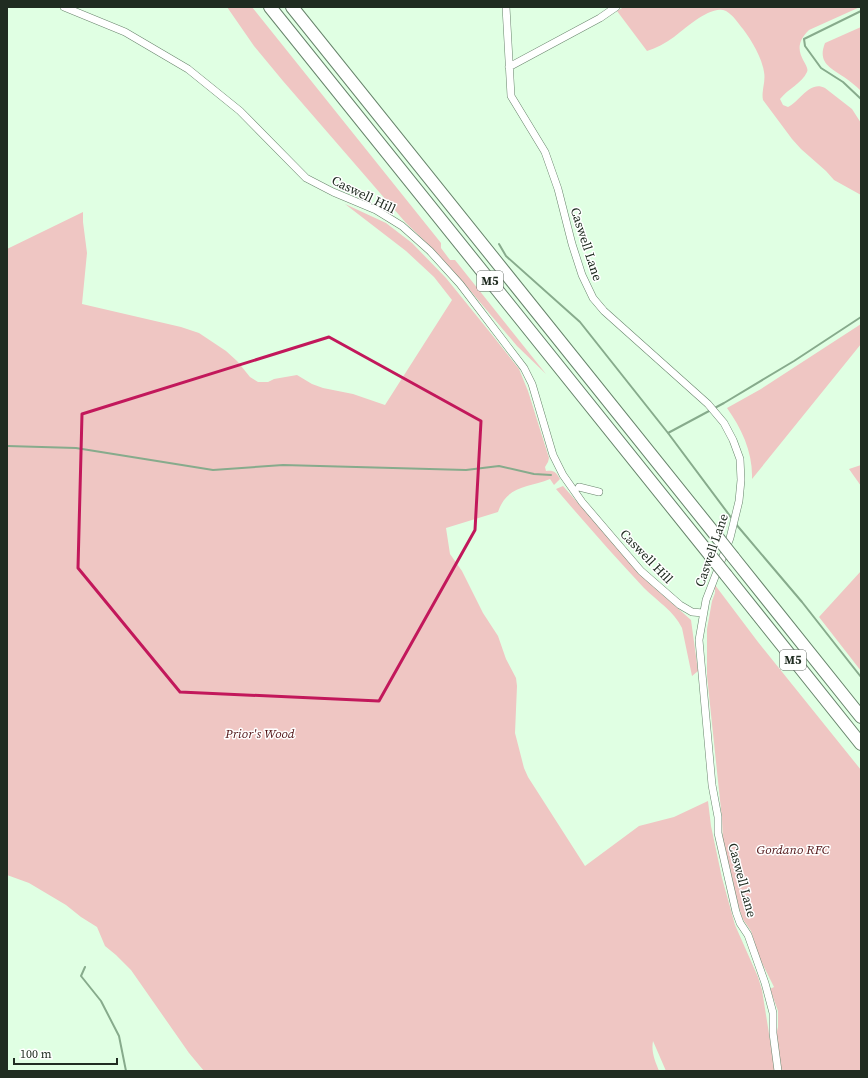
<svg xmlns="http://www.w3.org/2000/svg" width="868" height="1078" font-family="'Source Serif 4',serif">
  <style>
    .green { fill: #efc6c3 }
    .lines { fill: none; stroke-linecap: round; stroke-linejoin: round }
    .stream { stroke: #87ab8c; stroke-width: 2 }
    .street-casing { stroke: #68846c; stroke-width: 8 }
    .highway-casing { stroke: #68846c; stroke-width: 14 }
    .street { stroke: #fff; stroke-width: 7 }
    .highway { stroke: #fff; stroke-width: 12 }
    .highway-bridge-casing { stroke: #68846c; stroke-width: 14; stroke-linecap: butt }
    .highway-bridge { stroke: #fff; stroke-width: 12 }
    .marked { fill: none; stroke: #c2185b; stroke-width: 3; stroke-linejoin: round }
    .labels { text-anchor: middle; stroke-width: 3; stroke-linejoin: round; paint-order: stroke }
    .shield { fill: #fff; stroke: #636b64; stroke-width: 1 }
    .shield-label { font-size: 12px; font-weight: bold; fill: #202c21 }
    .street-label { font-size: 13px; fill: #202c21; stroke: #fff }
    .park-label { font-size: 13px; font-style: italic; fill: #501315; stroke: #fff }
  </style>
  <rect width="100%" height="100%" fill="#e0ffe3"/>
  <path class="green" d="M 227,7 L 252,7 L 441,243 L 441,248 L 450,260 L 455,260 L 546,374 L 517,346 L 468,288 L 434,250 L 406,223 L 283,81 L 254,46 Z
    M 624,7 L 860,7 L 809,30 C 787,51 811,64 807,72 C 802,83 788,89 780,99 L 783,105 L 788,107 C 800,101 810,80 825,88 L 852,109 L 861,123 L 861,195 L 834,180 L 826,171 L 801,149 L 792,139 L 763,100 C 761,91 766,82 764,72 C 762,58 752,41 743,29 C 738,23 733,15 726,11 C 711,4 685,29 674,37 C 666,43 656,48 647,51 L 617,11 Z
    M 861,27 L 861,91 C 856,86 850,81 844,77 C 831,68 817,63 825,43 Z
    M 345,204 L 386,223 L 412,243 L 446,278 L 493,336 L 519,369 L 528,391 L 549,458 L 548,462 L 545,467 L 546,471 C 554,470 556,472 560,479 L 554,485 L 550,479 C 528,488 507,485 498,512 L 446,528 L 450,554 L 462,571 L 483,613 L 498,636 L 506,659 L 516,678 L 517,686 L 515,733 L 524,768 L 528,777 L 585,866 L 639,826 L 674,817 L 708,801 L 711,826 L 722,878 L 735,925 L 758,977 L 762,990 L 775,1071 L 666,1071 L 653,1041 C 651,1052 655,1061 659,1071 L 204,1071 L 189,1053 L 131,970 L 116,955 L 105,946 L 97,927 L 81,917 L 66,905 L 29,883 L 7,875 L 7,249 L 83,212 L 83,222 L 87,253 L 82,304 L 181,327 L 199,333 L 226,351 L 237,361 L 250,377 L 258,382 L 268,382 L 274,379 L 297,375 L 312,384 L 323,388 L 353,394 L 385,405 L 452,300 L 434,277 L 406,251 Z
    M 861,324 L 861,344 L 752,479 C 753,453 742,429 727,408 L 761,389 Z
    M 861,465 L 861,486 L 849,469 Z
    M 563,486 L 647,581 L 691,620 L 698,671 L 692,676 L 682,628 C 674,611 657,601 644,588 C 614,556 585,523 556,489 Z
    M 861,571 L 861,671 L 819,617 Z
    M 715,585 L 758,642 L 861,770 L 861,1071 L 781,1071 L 776,1035 L 778,1027 L 778,1011 L 770,989 L 774,987 L 759,957 L 751,931 L 742,918 L 733,887 L 723,845 L 722,819 L 707,676 L 707,629 L 712,601 L 715,593 Z"/>
  <g class="lines">
    <path class="stream" d="M 861,11 L 804,39 L 805,46 L 821,68 L 843,82 L 861,99
      M 499,244 L 506,256 L 580,322 L 668,433 L 733,520
      M 668,433 L 724,403 L 794,361 L 861,317
      M 7,446 L 76,448 L 213,470 L 283,465 L 466,470 L 499,466 L 534,474 L 551,475
      M 735,523 L 802,602 L 861,677
      M 85,967 L 81,976 L 101,1001 L 119,1036 L 126,1071"/>
    <defs>
      <path id="street" d="M 64,7 L 125,32 L 188,69 L 240,111 L 306,178 L 333,192 L 376,210 L 402,226 L 430,251 L 460,284 L 524,368 L 532,384 L 553,455 L 563,475 L 582,502 L 641,571 L 680,605 L 692,612 L 703,613
        M 506,7 L 511,96 L 545,152 L 558,189 L 572,244 L 582,275 L 593,298 L 604,311 L 708,404 L 724,423 L 733,440 L 740,459 L 741,480 L 739,501 L 730,538 L 706,600 L 699,640 L 712,785 L 718,817 L 718,833 L 736,912 L 740,923 L 748,935 L 765,983 L 773,1013 L 773,1033 L 778,1071
        M 509,67 L 600,18 L 616,7
        M 579,487 L 599,492"/>
      <path id="highway" d="M 270,7 L 710,555
        M 292,7 L 718,538
        M 733,557 L 861,717
        M 726,575 L 861,744"/>
    </defs>
    <use href="#street" class="street-casing"/>
    <use href="#highway" class="highway-casing"/>
    <use href="#street" class="street"/>
    <use href="#highway" class="highway"/>
    <defs>
      <path id="highway-bridge" d="M 718,538 L 733,557
        M 710,555 L 726,575"/>
    </defs>
    <use href="#highway-bridge" class="highway-bridge-casing"/>
    <use href="#highway-bridge" class="highway-bridge"/>
  </g>
  <path class="marked" d="M 329,337 L 481,421 L 475,530 L 379,701 L 180,692 L 78,568 L 82,414 Z"/>
  <g class="labels">
    <g class="shield">
      <rect x="477" y="271" width="26" height="20" rx="3"/>
      <rect x="780" y="650" width="26" height="20" rx="3"/>
    </g>
    <g class="shield-label">
      <text x="490" y="285">M5</text>
      <text x="793" y="664">M5</text>
    </g>
    <g class="street-label">
      <text transform="translate(364 194) rotate(26)" y="5">Caswell Hill</text>
      <text transform="translate(587 244) rotate(72)" y="5">Caswell Lane</text>
      <text transform="translate(711 550) rotate(-71)" y="5">Caswell Lane</text>
      <text transform="translate(647 556) rotate(46)" y="5">Caswell Hill</text>
      <text transform="translate(743 880) rotate(75)" y="5">Caswell Lane</text>
    </g>
    <g class="park-label">
      <text x="260" y="738">Prior's Wood</text>
      <text x="793" y="854">Gordano RFC</text>
    </g>
  </g>
  <rect width="868" height="1078" fill="none" stroke="#202c21" stroke-width="16"/>
  <path d="M14 1058v6h103v-6" fill="none" stroke="#202c21" stroke-width="2"/>
  <text x="20" y="1058" font-size="12" fill="#202c21" stroke="#ffffff" stroke-width="3" paint-order="stroke">100 m</text>
</svg>
